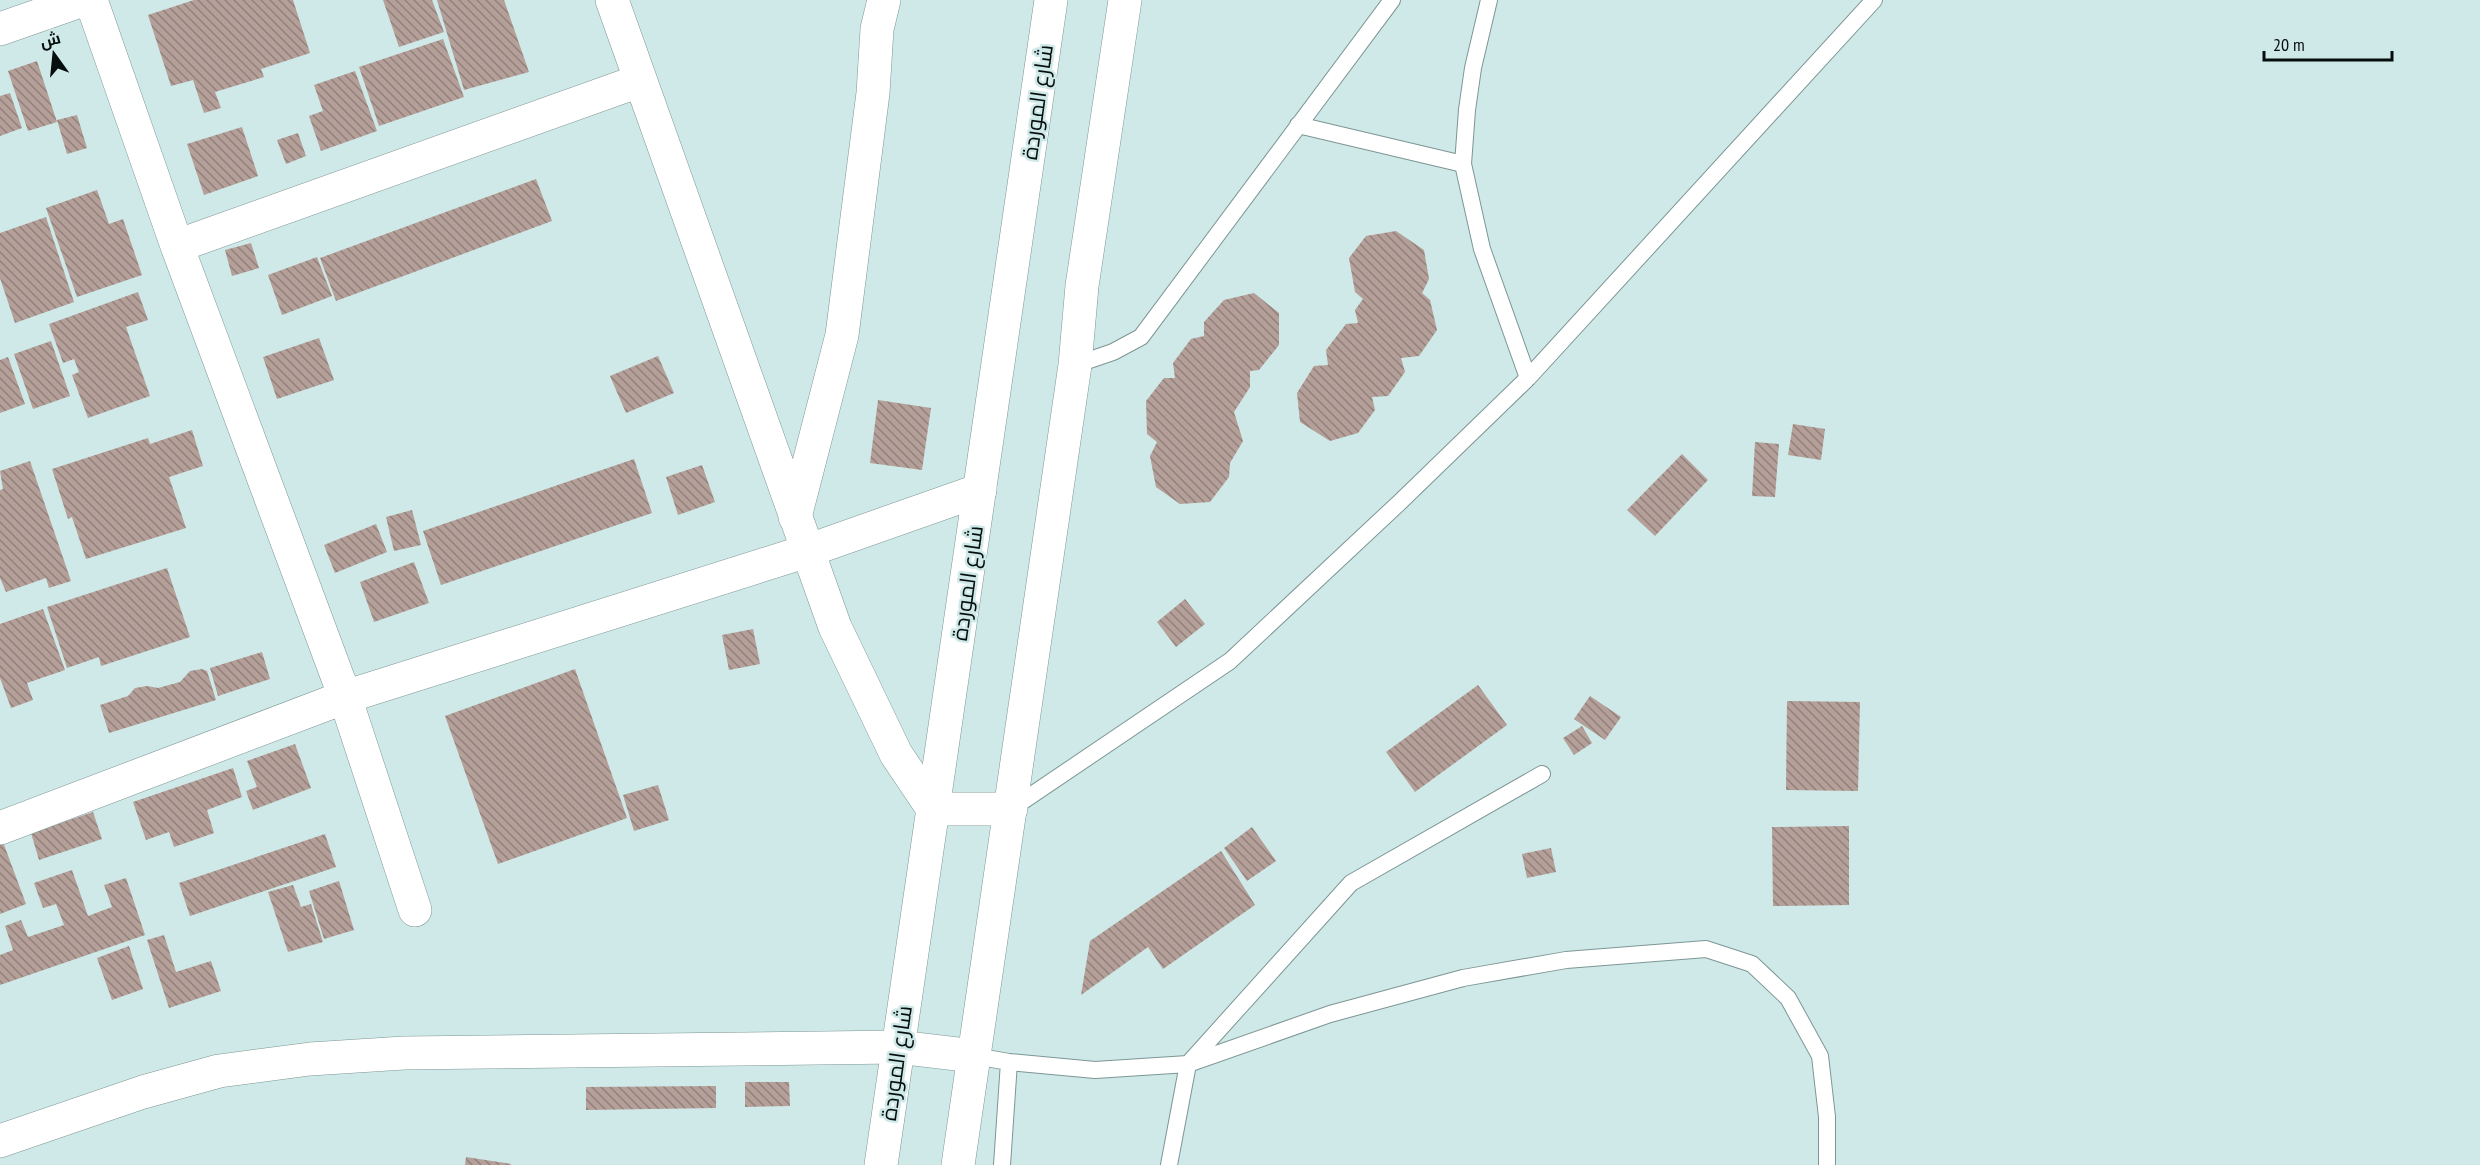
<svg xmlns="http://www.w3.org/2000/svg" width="2480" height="1165" font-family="'PT Sans Narrow',Cairo,sans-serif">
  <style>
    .building { fill: url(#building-back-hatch) }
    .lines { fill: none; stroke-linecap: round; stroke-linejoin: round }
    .service-casing { stroke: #7d9695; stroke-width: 18 }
    .minor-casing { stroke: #7d9695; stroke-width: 34 }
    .primary-casing { stroke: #7d9695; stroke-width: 34 }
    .service { stroke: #fff; stroke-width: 16 }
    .minor { stroke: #fff; stroke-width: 33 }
    .primary { stroke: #fff; stroke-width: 33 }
    .labels { text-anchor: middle; stroke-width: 5; stroke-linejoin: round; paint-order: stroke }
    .street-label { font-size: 22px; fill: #060e0e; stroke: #cee9e7 }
  </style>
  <defs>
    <pattern id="building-back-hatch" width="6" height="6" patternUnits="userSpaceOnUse" patternTransform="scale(1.5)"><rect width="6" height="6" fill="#b59f99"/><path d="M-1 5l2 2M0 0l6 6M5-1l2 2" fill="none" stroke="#91807b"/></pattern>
  </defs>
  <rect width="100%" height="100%" fill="#cee9e7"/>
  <path class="building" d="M 194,0 L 293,0 L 310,53 L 261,69 L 264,77 L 215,92 L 221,108 L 204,113 L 193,80 L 171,86 L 148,15 Z
    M 383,0 L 432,0 L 444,32 L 399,47 Z
    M 437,0 L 504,0 L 529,72 L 464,90 Z
    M 443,39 L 464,97 L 379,126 L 359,67 Z
    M 37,61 L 57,122 L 28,131 L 8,71 Z
    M 355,71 L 377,131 L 321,151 L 309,116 L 323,111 L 314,85 Z
    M 10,93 L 22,128 L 0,136 L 0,96 Z
    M 77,115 L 87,148 L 67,154 L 57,120 Z
    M 242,127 L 258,176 L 204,195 L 187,144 Z
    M 298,133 L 306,156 L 286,164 L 277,140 Z
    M 536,179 L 552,221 L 336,301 L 320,258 Z
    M 97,190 L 109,224 L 123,219 L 142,275 L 77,297 L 46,208 Z
    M 46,217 L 74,302 L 15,323 L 0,278 L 0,233 Z
    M 1396,231 L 1424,250 L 1429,279 L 1422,293 L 1430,300 L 1437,330 L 1419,356 L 1401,358 L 1405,372 L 1388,396 L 1372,397 L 1375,410 L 1358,433 L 1330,441 L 1300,422 L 1297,393 L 1314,366 L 1328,365 L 1326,350 L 1346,324 L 1358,323 L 1355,310 L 1363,299 L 1355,292 L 1349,258 L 1366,236 Z
    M 251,243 L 259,268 L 232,276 L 225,250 Z
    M 317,257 L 332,296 L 282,315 L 268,275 Z
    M 138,292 L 148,320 L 126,327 L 150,396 L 88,418 L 72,375 L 79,372 L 74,359 L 63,363 L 49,324 Z
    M 1254,293 L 1279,313 L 1279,345 L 1259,370 L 1250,371 L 1250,387 L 1234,412 L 1243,441 L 1230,463 L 1229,477 L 1210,502 L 1180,504 L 1156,487 L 1150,456 L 1157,442 L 1147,434 L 1146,401 L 1164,378 L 1175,378 L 1173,363 L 1191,339 L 1204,336 L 1204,322 L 1224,300 Z
    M 319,338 L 334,380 L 277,399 L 263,357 Z
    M 51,341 L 70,396 L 33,409 L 14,354 Z
    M 658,356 L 674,393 L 626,413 L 610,376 Z
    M 8,357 L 25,404 L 0,413 L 0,360 Z
    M 878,400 L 931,408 L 922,470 L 870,463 Z
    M 1793,424 L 1825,429 L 1821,460 L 1788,455 Z
    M 192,430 L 203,466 L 169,477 L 186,528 L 86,559 L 72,517 L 68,519 L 52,469 L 148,438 L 150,444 Z
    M 1755,442 L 1779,444 L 1775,497 L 1752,496 Z
    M 1682,454 L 1708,480 L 1655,536 L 1627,510 Z
    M 634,459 L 652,513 L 441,585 L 423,531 Z
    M 30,461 L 71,581 L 49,588 L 46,578 L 6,592 L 0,578 L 0,490 L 3,489 L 0,471 Z
    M 702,465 L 715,502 L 678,515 L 666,477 Z
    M 412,510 L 421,545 L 394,551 L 386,517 Z
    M 376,524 L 387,552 L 335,573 L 324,545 Z
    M 414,562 L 429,603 L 374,622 L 360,582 Z
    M 167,568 L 190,637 L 101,666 L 99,657 L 67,668 L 47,607 Z
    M 1185,599 L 1205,624 L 1176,647 L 1157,622 Z
    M 43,609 L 65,670 L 27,683 L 33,700 L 11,708 L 0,678 L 0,624 Z
    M 753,629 L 760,664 L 729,670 L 722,635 Z
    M 262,652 L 270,679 L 218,696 L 210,668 Z
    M 202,669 L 207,671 L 216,700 L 109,733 L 100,705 L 128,696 L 135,688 L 147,686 L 158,688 L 180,682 L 190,671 Z
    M 575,669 L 627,818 L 498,864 L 445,716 Z
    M 1478,685 L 1507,725 L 1415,792 L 1386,752 Z
    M 1590,696 L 1621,717 L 1605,740 L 1574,719 Z
    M 1787,701 L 1860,702 L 1858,791 L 1786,790 Z
    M 1582,726 L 1592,743 L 1574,755 L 1563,738 Z
    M 295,744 L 311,788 L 253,810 L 246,791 L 257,787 L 247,761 Z
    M 233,768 L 242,797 L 207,810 L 214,833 L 174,847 L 169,832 L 146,840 L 133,802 Z
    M 658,785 L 669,820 L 634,831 L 623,795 Z
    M 93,812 L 102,839 L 39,860 L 31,833 Z
    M 1849,826 L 1849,905 L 1773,906 L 1772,827 Z
    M 1252,827 L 1276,861 L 1247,881 L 1224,848 Z
    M 325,834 L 336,867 L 190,916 L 179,883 Z
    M 3,842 L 26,904 L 0,914 L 0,844 Z
    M 1551,848 L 1556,872 L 1527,878 L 1522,854 Z
    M 1221,851 L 1255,905 L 1163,969 L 1148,947 L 1081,995 L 1090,941 Z
    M 72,870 L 88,916 L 112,907 L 104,885 L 126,878 L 145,935 L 0,985 L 0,955 L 13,950 L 5,926 L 21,920 L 28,937 L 64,925 L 56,904 L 43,908 L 34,883 Z
    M 339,881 L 354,930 L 324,939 L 309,891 Z
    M 293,885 L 301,907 L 311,904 L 323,942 L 288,952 L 268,892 Z
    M 164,935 L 176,972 L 211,961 L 221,991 L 169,1008 L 147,940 Z
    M 129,946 L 143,989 L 112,1000 L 97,958 Z
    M 745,1082 L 789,1082 L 790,1106 L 745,1107 Z
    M 716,1086 L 716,1108 L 586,1110 L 586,1087 Z
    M 466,1157 L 511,1164 L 511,1165 L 465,1165 Z"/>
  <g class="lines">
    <defs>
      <path id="service" d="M 1489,0 L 1473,68 L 1467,110 L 1463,164 L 1482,249 L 1528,378
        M 1298,125 L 1463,164
        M 1075,365 L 1113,352 L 1141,337 L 1392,0
        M 1011,809 L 1230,661 L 1400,502 L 1528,378 L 1874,0
        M 974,1056 L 1009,1062 L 1095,1070 L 1188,1064 L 1330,1014 L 1463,978 L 1566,960 L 1706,949 L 1752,964 L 1788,998 L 1820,1056 L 1827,1117 L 1827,1165
        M 1002,1165 L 1009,1062
        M 1169,1165 L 1188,1064 L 1351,883 L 1542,774"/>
      <path id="minor" d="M 91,0 L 177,246 L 345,697 L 415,910
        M 612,0 L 835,627 L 896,754 L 933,809 L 1011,809
        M 0,29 L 83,0
        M 177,246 L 639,81
        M 795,517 L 842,335 L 873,93 L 877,29 L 884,0
        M 0,828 L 345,697 L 807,551 L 980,490
        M 0,1141 L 143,1092 L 219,1071 L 310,1059 L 404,1053 L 898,1047 L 974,1056"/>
      <path id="primary" d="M 881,1165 L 1051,0
        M 958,1165 L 1075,365 L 1082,286 L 1125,0"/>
    </defs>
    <use href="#service" class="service-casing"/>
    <use href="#minor" class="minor-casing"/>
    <use href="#primary" class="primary-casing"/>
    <use href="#service" class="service"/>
    <use href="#minor" class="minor"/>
    <use href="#primary" class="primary"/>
  </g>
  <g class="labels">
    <g class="street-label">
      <text transform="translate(1037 102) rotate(-82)" y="8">شارع الموردة</text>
      <text transform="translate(967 583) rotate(-82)" y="8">شارع الموردة</text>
      <text transform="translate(896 1063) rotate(-82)" y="8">شارع الموردة</text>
    </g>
  </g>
  <g transform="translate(54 54) rotate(345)" stroke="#cee9e7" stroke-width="4.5" paint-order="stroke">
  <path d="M0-4.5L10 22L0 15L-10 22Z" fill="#060e0e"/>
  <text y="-9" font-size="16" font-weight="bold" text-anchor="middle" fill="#060e0e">ش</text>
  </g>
  <path d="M2264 51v9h128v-9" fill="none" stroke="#060e0e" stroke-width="3"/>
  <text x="2273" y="51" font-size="18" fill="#060e0e" stroke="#cee9e7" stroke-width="4.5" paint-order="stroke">20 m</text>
</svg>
